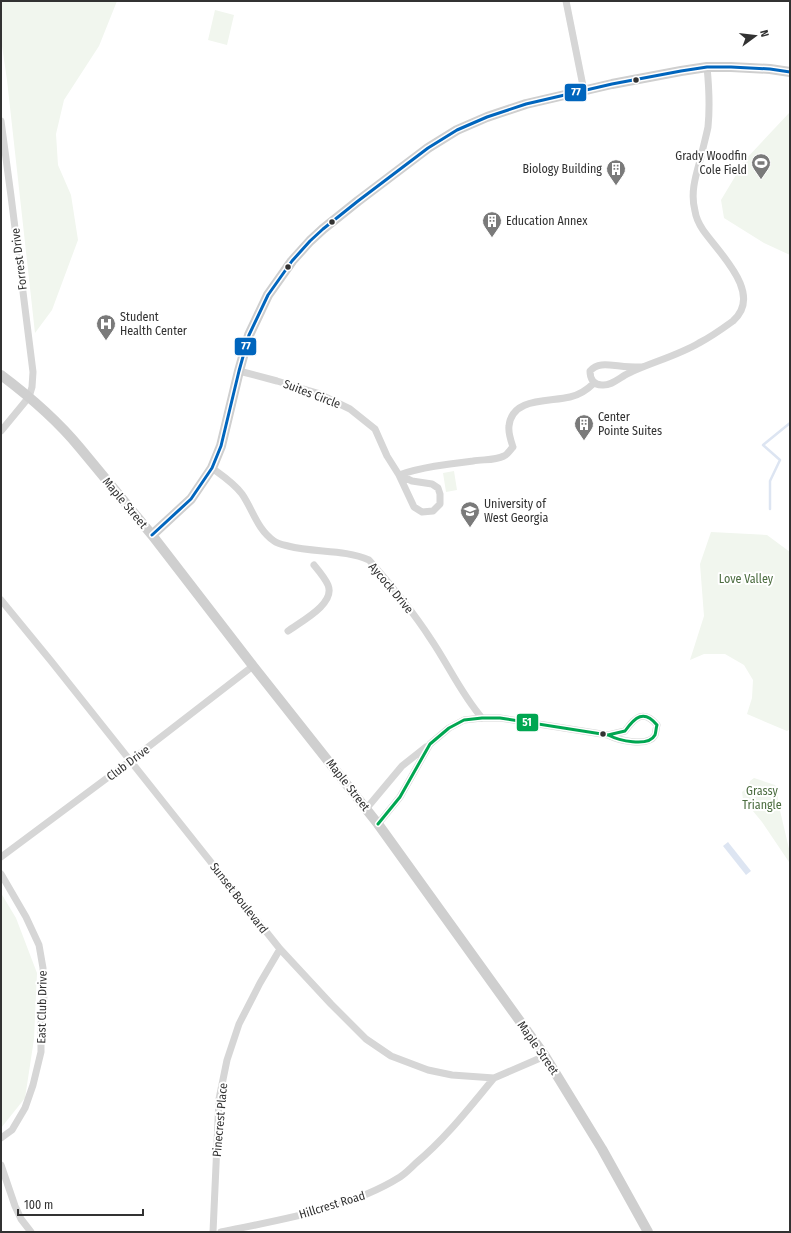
<svg xmlns="http://www.w3.org/2000/svg" width="791" height="1233" font-family="'Fira Sans Condensed',sans-serif">
  <style>
    .green { fill: #f1f6ee }
    .water { fill: #dde5f2 }
    .lines { fill: none; stroke-linecap: round; stroke-linejoin: round }
    .stream { stroke: #dde5f2; stroke-width: 2.5 }
    .street { stroke: #d6d6d6; stroke-width: 7 }
    .secondary { stroke: #cfcfcf; stroke-width: 10 }
    .bus-1-casing { stroke: #fff; stroke-width: 6 }
    .bus-2-casing { stroke: #fff; stroke-width: 6 }
    .bus-1 { stroke: #0065bd; stroke-width: 3 }
    .bus-2 { stroke: #00a651; stroke-width: 3 }
    .bus-dot { fill: #323232; stroke: #fff; stroke-width: 1.5 }
    .labels { text-anchor: middle; stroke-width: 4; stroke-linejoin: round; paint-order: stroke }
    .poi-label { font-size: 12px; fill: #323232; stroke: #fff; text-anchor: start }
    .street-label { font-size: 12px; fill: #323232; stroke: #fff }
    .park-label { font-size: 12px; fill: #4c6d40; stroke: #fff }
    .line-badge { stroke: #fff; stroke-width: 1.5 }
    .badge-label { font-size: 11px; text-anchor: middle; font-weight: bold; fill: #fff }
  </style>
  <rect width="100%" height="100%" fill="#fff"/>
  <path class="green" d="M 1,1 L 117,1 L 99,46 L 64,100 L 56,134 L 58,165 L 71,195 L 78,240 L 52,310 L 35,333 L 7,80 L 1,39 Z
    M 215,10 L 234,15 L 227,45 L 208,40 Z
    M 790,112 L 790,255 L 764,243 L 724,218 L 721,200 L 745,160 Z
    M 454,471 L 457,490 L 446,492 L 443,473 Z
    M 711,532 L 767,535 L 790,552 L 790,729 L 787,731 L 747,714 L 752,698 L 753,680 L 744,665 L 725,654 L 704,654 L 690,660 L 704,616 L 700,564 Z
    M 754,778 L 775,785 L 778,789 L 778,802 L 790,853 L 790,862 L 789,862 L 762,822 L 743,799 L 742,792 L 749,786 L 750,781 Z
    M 1,893 L 16,918 L 37,973 L 34,1039 L 25,1098 L 1,1128 Z"/>
  <path class="water" d="M 728,842 L 751,871 L 746,875 L 723,846 Z"/>
  <g class="lines">
    <path class="stream" d="M 770,509 L 770,481 L 780,460 L 763,445 L 790,423"/>
    <path class="street" d="M 566,1 L 584,91
      M 1,121 L 11,196 L 33,372 L 32,387 L 29,397 L 1,431
      M 642,367 C 635,367 627,367 620,366 C 609,365 598,362 590,371 C 590,378 593,385 602,385 C 612,386 620,377 629,373 C 652,362 677,356 699,343 C 711,337 722,329 733,321 C 764,294 719,253 703,230 C 699,224 696,218 695,211 C 690,192 696,175 701,157 C 703,147 706,137 708,127 C 710,107 709,87 707,67
      M 239,371 L 277,381 L 317,393 L 350,409 L 375,429 L 387,456 L 399,475 L 414,507 L 422,512 L 433,511 L 440,504 L 440,494 L 438,488 L 432,484 L 412,481 L 399,475
      M 212,468 C 223,476 234,483 242,494 C 253,510 257,529 274,541 C 278,544 284,545 288,546 C 315,553 344,549 369,560 C 391,585 412,610 430,638 C 448,664 461,694 482,718
      M 399,475 C 422,467 448,464 473,461 C 483,459 494,461 504,456 C 507,455 510,450 513,447 C 511,441 508,433 509,426 C 512,397 549,402 570,397 C 579,395 588,389 594,383
      M 1,600 L 51,661 L 280,949 L 331,1004 L 366,1039 L 391,1056 L 428,1070 L 452,1075 L 494,1078 L 545,1056
      M 288,631 C 300,622 336,604 328,585 C 325,578 319,571 314,565
      M 366,809 L 402,766 L 426,747
      M 378,824 L 400,797 L 430,744 L 449,728 L 464,720 L 482,718 L 500,718 L 608,735 C 618,740 648,748 655,735 C 656,732 656,728 657,725 C 644,709 635,717 625,731 L 608,735
      M 1,857 L 130,761 L 253,666
      M 1,874 L 26,917 L 39,945 L 43,968 L 44,996 L 41,1024 L 41,1052 L 33,1085 L 25,1108 L 12,1130 L 1,1138
      M 1,1165 L 15,1206 L 21,1219 L 31,1232
      M 213,1232 L 219,1099 L 227,1060 L 239,1024 L 260,983 L 280,949
      M 221,1232 C 279,1220 349,1209 400,1177 C 406,1173 411,1168 416,1163 C 446,1138 469,1108 494,1078"/>
    <path class="secondary" d="M 1,375 C 29,396 57,420 80,448 L 152,535 L 253,666 L 378,824 L 545,1056 L 602,1149 L 648,1232
      M 152,535 L 191,499 L 212,468 L 221,446 L 239,371 L 249,335 L 268,295 L 292,261 L 310,241 L 323,229 L 358,201 L 428,148 L 457,130 L 487,117 L 526,104 L 612,84 L 681,71 L 707,67 L 731,67 L 770,69 L 790,72"/>
    <defs>
      <path id="bus-1" d="M 152,535 L 191,499 L 212,468 L 221,446 L 239,371 L 249,335 L 268,295 L 292,261 L 310,241 L 323,229 L 358,201 L 428,148 L 457,130 L 487,117 L 526,104 L 612,84 L 681,71 L 707,67 L 731,67 L 770,69 L 790,72"/>
      <path id="bus-2" d="M 378,824 L 400,797 L 430,744 L 449,728 L 464,720 L 482,718 L 500,718 L 608,735 C 618,740 648,748 655,735 C 656,732 656,728 657,725 C 644,709 635,717 625,731 L 608,735"/>
    </defs>
    <use href="#bus-1" class="bus-1-casing"/>
    <use href="#bus-2" class="bus-2-casing"/>
    <use href="#bus-1" class="bus-1"/>
    <use href="#bus-2" class="bus-2"/>
  </g>
  <defs>
    <symbol id="stadium-pin" viewBox="-11 -11 22 30"><path d="M0 17L-7.5 6A9.5 9.5 0 1 1 7.5 6Z" fill="#7a7a7a" stroke="#fff"/><path d="M0-5a6.5 5 0 1 0 0 10a6.5 5 0 1 0 0-10ZM-3.5-1.8h7v3.6h-7Z" fill="#fff"/></symbol>
    <symbol id="building-pin" viewBox="-11 -11 22 30"><path d="M0 17L-7.5 6A9.5 9.5 0 1 1 7.5 6Z" fill="#7a7a7a" stroke="#fff"/><path d="M-4-6H4V6H1V3H-1V6H-4ZM-2.5-4.3h1.7v1.8h-1.7ZM.8-4.3h1.7v1.8H.8ZM-2.5-1h1.7V.8h-1.7ZM.8-1h1.7V.8H.8Z" fill="#fff"/></symbol>
    <symbol id="hospital-pin" viewBox="-11 -11 22 30"><path d="M0 17L-7.5 6A9.5 9.5 0 1 1 7.5 6Z" fill="#7a7a7a" stroke="#fff"/><path d="M-5-5h3v3.5h4V-5h3V5h-3V1.5h-4V5h-3Z" fill="#fff"/></symbol>
    <symbol id="university-pin" viewBox="-11 -11 22 30"><path d="M0 17L-7.5 6A9.5 9.5 0 1 1 7.5 6Z" fill="#7a7a7a" stroke="#fff"/><path d="M0-5L7-2L0 1L-7-2ZM-4 1L0 2.5L4 1V4Q0 6-4 4Z" fill="#fff"/></symbol>
  </defs>
  <g fill-rule="evenodd">
    <use href="#stadium-pin" x="750" y="152" width="22" height="30"/>
    <use href="#building-pin" x="605" y="158" width="22" height="30"/>
    <use href="#building-pin" x="481" y="210" width="22" height="30"/>
    <use href="#hospital-pin" x="95" y="313" width="22" height="30"/>
    <use href="#building-pin" x="573" y="413" width="22" height="30"/>
    <use href="#university-pin" x="459" y="500" width="22" height="30"/>
  </g>
  <g class="bus-dot">
    <circle cx="636" cy="80" r="3.5"/>
    <circle cx="332" cy="222" r="3.5"/>
    <circle cx="288" cy="267" r="3.5"/>
    <circle cx="603" cy="734" r="3.5"/>
  </g>
  <g class="labels">
    <g class="poi-label">
      <text x="747" y="160" text-anchor="end">Grady Woodfin<tspan x="747" dy="14">Cole Field</tspan></text>
      <text x="602" y="173" text-anchor="end">Biology Building</text>
      <text x="506" y="225">Education Annex</text>
      <text x="120" y="321">Student<tspan x="120" dy="14">Health Center</tspan></text>
      <text x="598" y="421">Center<tspan x="598" dy="14">Pointe Suites</tspan></text>
      <text x="484" y="508">University of<tspan x="484" dy="14">West Georgia</tspan></text>
    </g>
    <g class="street-label">
      <text transform="translate(19 259) rotate(-97)" y="4">Forrest Drive</text>
      <text transform="translate(312 394) rotate(21)" y="4">Suites Circle</text>
      <text transform="translate(125 503) rotate(50)" y="4">Maple Street</text>
      <text transform="translate(391 588) rotate(50)" y="4">Aycock Drive</text>
      <text transform="translate(128 763) rotate(-37)" y="4">Club Drive</text>
      <text transform="translate(348 785) rotate(52)" y="4">Maple Street</text>
      <text transform="translate(239 898) rotate(52)" y="4">Sunset Boulevard</text>
      <text transform="translate(42 1007) rotate(-89)" y="4">East Club Drive</text>
      <text transform="translate(538 1048) rotate(55)" y="4">Maple Street</text>
      <text transform="translate(220 1120) rotate(-85)" y="4">Pinecrest Place</text>
      <text transform="translate(332 1205) rotate(-17)" y="4">Hillcrest Road</text>
    </g>
    <g class="park-label">
      <text x="746" y="583">Love Valley</text>
      <text x="762" y="795">Grassy<tspan x="762" dy="14">Triangle</tspan></text>
    </g>
  </g>
  <g class="line-badge">
    <rect x="564" y="83" width="23" height="19" rx="4" fill="#0065bd"/>
    <rect x="234" y="337" width="23" height="19" rx="4" fill="#0065bd"/>
    <rect x="516" y="713" width="23" height="19" rx="4" fill="#00a651"/>
  </g>
  <g class="badge-label">
    <text x="576" y="96">77</text>
    <text x="246" y="350">77</text>
    <text x="527" y="726">51</text>
  </g>
  <rect width="791" height="1233" fill="none" stroke="#323232" stroke-width="4"/>
  <g transform="translate(755 36) rotate(75)" stroke="#ffffff" stroke-width="3" paint-order="stroke">
  <path d="M0-3L7 15L0 10L-7 15Z" fill="#323232"/>
  <text y="-6" font-size="11" font-weight="bold" text-anchor="middle" fill="#323232">N</text>
  </g>
  <path d="M18 1209v6h125v-6" fill="none" stroke="#323232" stroke-width="2"/>
  <text x="24" y="1209" font-size="12" fill="#323232" stroke="#ffffff" stroke-width="3" paint-order="stroke">100 m</text>
</svg>
